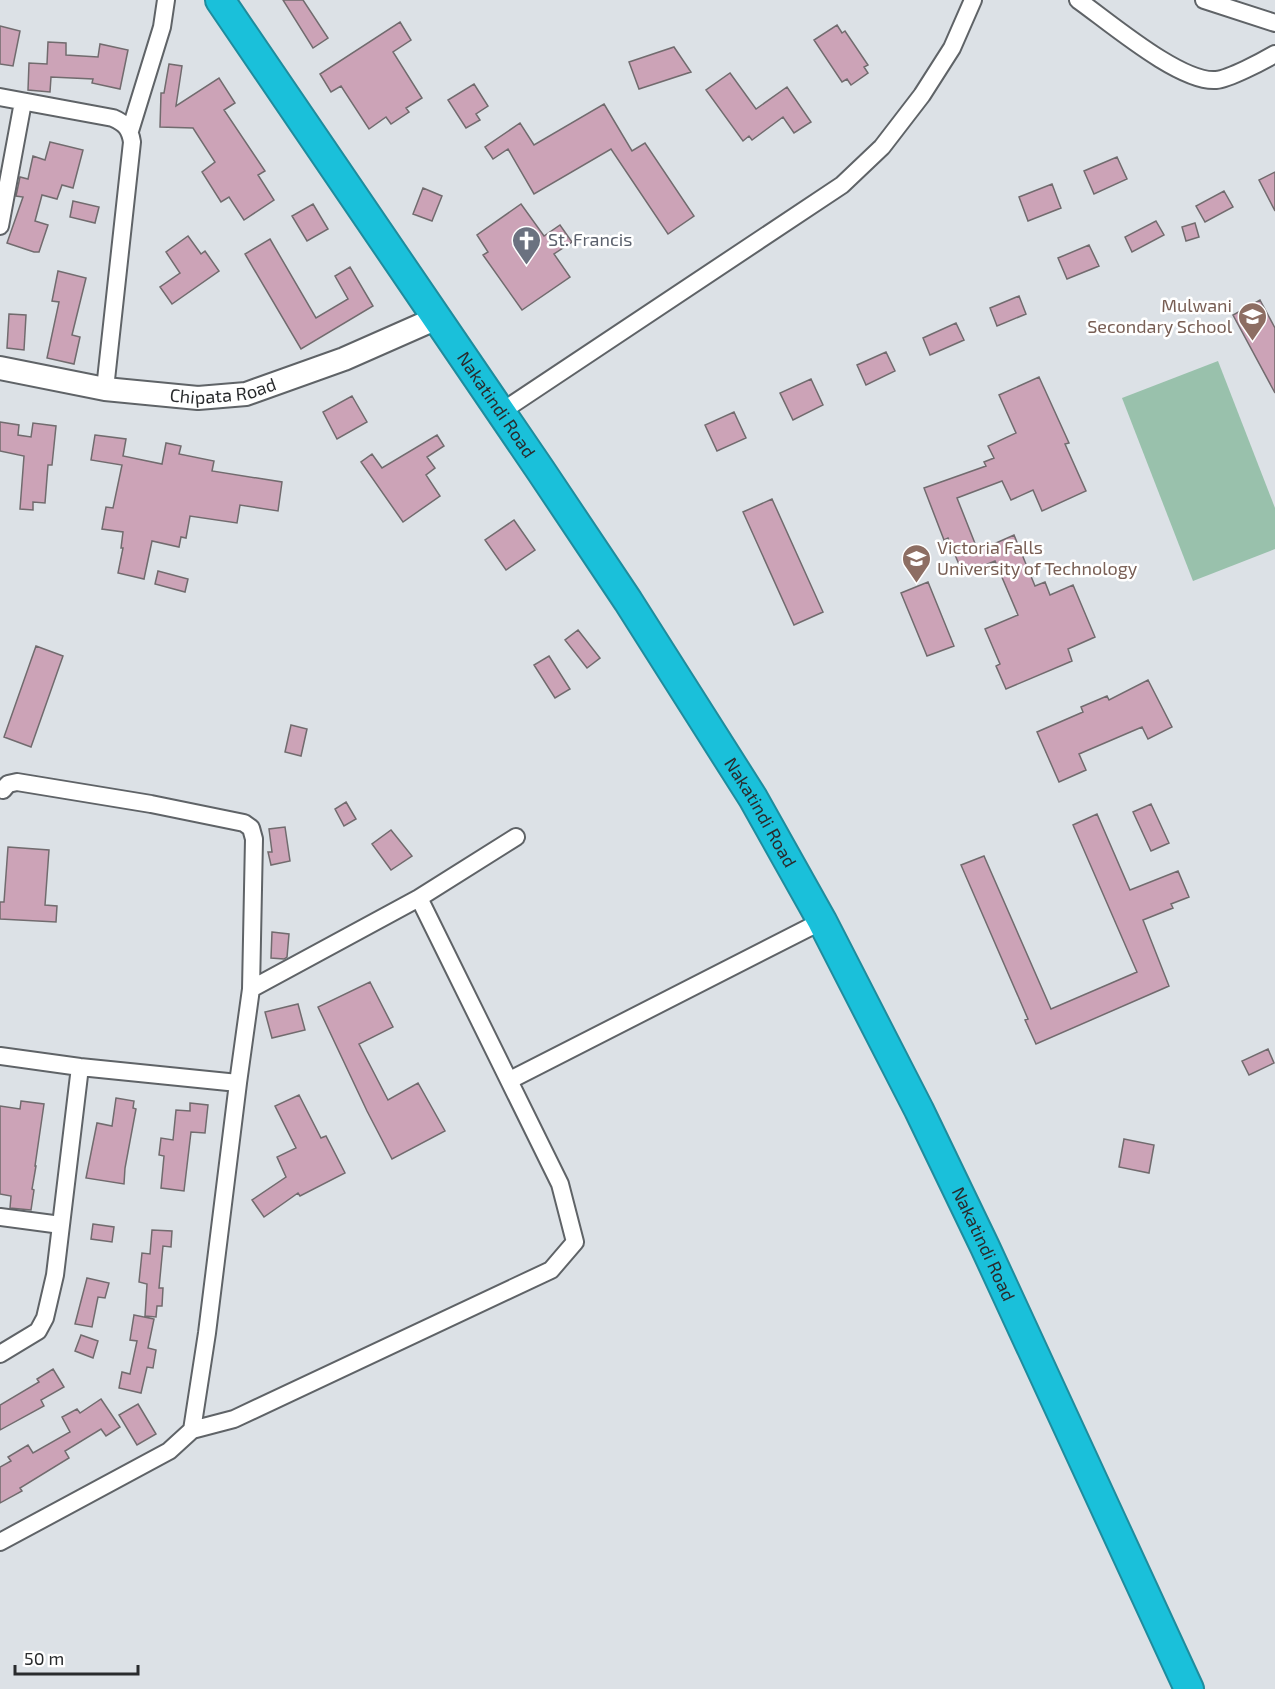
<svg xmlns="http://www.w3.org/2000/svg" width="1275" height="1689" font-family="'Exo 2',sans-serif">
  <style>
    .green { fill: #99c1ac }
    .building { fill: #cca3b7; stroke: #716b6e; stroke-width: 1.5 }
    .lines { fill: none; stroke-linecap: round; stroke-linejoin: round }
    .street-casing { stroke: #5f6367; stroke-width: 20 }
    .secondary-casing { stroke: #5f6367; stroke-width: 26 }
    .highway-casing { stroke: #1f8c9d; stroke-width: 32 }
    .street { stroke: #fff; stroke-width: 16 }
    .secondary { stroke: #fff; stroke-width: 22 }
    .highway { stroke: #1ac0da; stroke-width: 28 }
    .labels { text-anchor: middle; stroke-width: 5; stroke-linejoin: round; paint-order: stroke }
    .worship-label { font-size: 18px; fill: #5b616d; stroke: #fff; text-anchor: start }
    .education-label { font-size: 18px; fill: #785e54; stroke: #fff; text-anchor: end }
    .street-label { font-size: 18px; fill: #292b2d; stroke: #fff }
  </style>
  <rect width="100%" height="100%" fill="#dce1e6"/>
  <path class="green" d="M 1218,361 L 1275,508 L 1275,549 L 1193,581 L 1122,398 Z"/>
  <path class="building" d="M 283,0 L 303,0 L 328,38 L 313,48 Z
    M 400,22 L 411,40 L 393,52 L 422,98 L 406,108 L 409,112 L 391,124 L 386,117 L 369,129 L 341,86 L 331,92 L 320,74 Z
    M 837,25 L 842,33 L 845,31 L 868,65 L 864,67 L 868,73 L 851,85 L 847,79 L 842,82 L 814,40 Z
    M 0,26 L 20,31 L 13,66 L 0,64 Z
    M 48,42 L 66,43 L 66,55 L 98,57 L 100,44 L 128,50 L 120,89 L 92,83 L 93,79 L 51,77 L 50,92 L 28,90 L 29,63 L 47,64 Z
    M 674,47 L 691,72 L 639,89 L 629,62 Z
    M 169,64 L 182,66 L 176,106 L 219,78 L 235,103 L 224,110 L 265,171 L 258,175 L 274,200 L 244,220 L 229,197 L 221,202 L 202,172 L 215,162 L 193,128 L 160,127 L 161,93 L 164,93 Z
    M 730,73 L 756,109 L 787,87 L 811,122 L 794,133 L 783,117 L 752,140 L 749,136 L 743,141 L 706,90 Z
    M 474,84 L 488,106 L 476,114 L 480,120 L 466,128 L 448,100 Z
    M 604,104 L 632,151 L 645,143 L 694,216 L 668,234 L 611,149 L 534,194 L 508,149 L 493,159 L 485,147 L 520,123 L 534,145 Z
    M 50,142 L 83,150 L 73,188 L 62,185 L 57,199 L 42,195 L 35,221 L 48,225 L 39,252 L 34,252 L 7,243 L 23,197 L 16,196 L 20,177 L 28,179 L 33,156 L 45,160 Z
    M 1117,157 L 1127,179 L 1094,194 L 1084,171 Z
    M 1275,172 L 1275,211 L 1259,180 Z
    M 1052,184 L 1061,208 L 1028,221 L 1019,197 Z
    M 423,188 L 442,196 L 432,221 L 413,214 Z
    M 1224,191 L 1233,207 L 1205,222 L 1196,206 Z
    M 73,201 L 99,207 L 95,223 L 70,217 Z
    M 313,204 L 328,229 L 307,241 L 292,216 Z
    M 521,204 L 544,236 L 560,225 L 572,242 L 554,254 L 570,277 L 522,310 L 483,255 L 488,252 L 477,235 Z
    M 1156,221 L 1164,235 L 1132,252 L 1125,237 Z
    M 1195,223 L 1199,237 L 1186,241 L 1182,227 Z
    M 188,236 L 201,254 L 205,251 L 219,271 L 172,304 L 160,287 L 180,273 L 166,252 Z
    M 270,239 L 316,318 L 348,299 L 335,276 L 350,267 L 373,306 L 301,349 L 245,254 Z
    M 1089,245 L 1099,266 L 1067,279 L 1058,258 Z
    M 58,271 L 86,278 L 72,335 L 80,337 L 74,364 L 47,358 L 59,302 L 52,301 Z
    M 1019,296 L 1026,314 L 997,326 L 990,308 Z
    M 1260,300 L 1275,328 L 1275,393 L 1233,315 Z
    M 9,314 L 26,315 L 24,350 L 7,348 Z
    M 956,323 L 964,340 L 930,355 L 923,338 Z
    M 886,352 L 895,371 L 866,385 L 857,365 Z
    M 1039,377 L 1069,443 L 1065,444 L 1086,491 L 1042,511 L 1033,490 L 1011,500 L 1002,481 L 957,498 L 978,551 L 1014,535 L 1035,586 L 1045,582 L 1050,595 L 1073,585 L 1095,637 L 1068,649 L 1072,661 L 1006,689 L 996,666 L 1000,664 L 985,629 L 1018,615 L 995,561 L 963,574 L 948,538 L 944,540 L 924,488 L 986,466 L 984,462 L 994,458 L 988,446 L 1016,433 L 999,395 Z
    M 811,379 L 823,405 L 793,420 L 780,393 Z
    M 352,396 L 367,422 L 337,439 L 323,412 Z
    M 734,412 L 746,438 L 717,451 L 705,425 Z
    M 0,422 L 19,425 L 18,435 L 31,437 L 33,423 L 56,426 L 52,465 L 48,465 L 45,503 L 33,502 L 33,510 L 20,509 L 24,456 L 0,451 Z
    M 95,435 L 126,439 L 123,456 L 162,464 L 166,443 L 181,446 L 179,454 L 214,461 L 212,471 L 282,482 L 278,511 L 240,505 L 237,523 L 190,516 L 186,538 L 181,537 L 179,547 L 152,541 L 144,579 L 118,573 L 123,548 L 121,548 L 123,532 L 102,529 L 106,507 L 113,508 L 122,465 L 91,460 Z
    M 437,435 L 444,446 L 427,457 L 435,468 L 426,475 L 440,496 L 403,522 L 361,462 L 372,454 L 382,468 Z
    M 772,499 L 823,612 L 794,625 L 743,512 Z
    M 514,520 L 535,550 L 506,570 L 485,540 Z
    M 158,571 L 188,579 L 185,592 L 155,584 Z
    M 928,582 L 954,646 L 927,656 L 901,593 Z
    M 578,630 L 600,658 L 587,668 L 565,640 Z
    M 36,646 L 63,656 L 31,747 L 4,737 Z
    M 549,656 L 570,689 L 555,698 L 534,665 Z
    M 1148,680 L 1172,727 L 1148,739 L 1142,727 L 1079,754 L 1086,770 L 1059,782 L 1037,732 L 1083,712 L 1081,707 L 1107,696 L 1109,700 Z
    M 291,725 L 307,729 L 301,756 L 285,752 Z
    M 346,802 L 356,819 L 344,826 L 335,809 Z
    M 1151,804 L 1169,843 L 1151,851 L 1133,812 Z
    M 1097,814 L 1130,890 L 1178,871 L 1189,897 L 1171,904 L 1173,908 L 1143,920 L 1169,986 L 1036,1044 L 1025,1020 L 1028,1019 L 961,865 L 984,856 L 1051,1009 L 1137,972 L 1073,825 Z
    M 285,827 L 290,861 L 271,865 L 268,852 L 272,852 L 269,829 Z
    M 391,830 L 412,856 L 391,870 L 372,844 Z
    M 8,847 L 49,850 L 45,905 L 57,906 L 56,922 L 0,919 L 0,902 L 4,902 Z
    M 272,932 L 289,934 L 287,957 L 284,959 L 271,958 Z
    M 370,982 L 393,1027 L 359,1044 L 388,1100 L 418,1083 L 445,1131 L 392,1159 L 367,1111 L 318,1007 Z
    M 298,1004 L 305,1030 L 272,1038 L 265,1012 Z
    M 1268,1049 L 1274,1063 L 1249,1075 L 1242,1061 Z
    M 299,1095 L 321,1138 L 326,1136 L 345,1173 L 300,1196 L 298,1193 L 264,1217 L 252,1200 L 286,1177 L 277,1157 L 296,1148 L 275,1106 Z
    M 116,1098 L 134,1101 L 133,1108 L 136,1109 L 125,1168 L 124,1184 L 86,1178 L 97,1123 L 112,1126 Z
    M 21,1101 L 44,1104 L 35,1166 L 36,1166 L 32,1189 L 34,1190 L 31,1210 L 10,1208 L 11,1196 L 0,1194 L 0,1106 L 20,1109 Z
    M 190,1103 L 208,1105 L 205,1133 L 191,1132 L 184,1191 L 161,1188 L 164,1156 L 159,1155 L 161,1138 L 173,1140 L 176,1110 L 190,1111 Z
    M 1124,1139 L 1154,1145 L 1149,1173 L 1119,1167 Z
    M 93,1224 L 114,1227 L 112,1242 L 91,1239 Z
    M 152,1230 L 172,1231 L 171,1247 L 163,1246 L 159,1288 L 163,1288 L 162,1306 L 157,1306 L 156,1317 L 145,1316 L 147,1284 L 139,1282 L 142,1253 L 150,1254 Z
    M 87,1278 L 109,1283 L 105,1298 L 98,1297 L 92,1327 L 75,1324 Z
    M 134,1315 L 154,1319 L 148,1348 L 156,1350 L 153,1368 L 147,1367 L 141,1393 L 119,1388 L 122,1372 L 130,1374 L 137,1341 L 130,1340 Z
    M 81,1335 L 98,1341 L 93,1358 L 75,1351 Z
    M 53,1369 L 64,1387 L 41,1400 L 44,1406 L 0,1430 L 0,1405 L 39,1382 L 37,1379 Z
    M 101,1399 L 120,1427 L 106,1436 L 101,1429 L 65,1451 L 69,1458 L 20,1488 L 22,1491 L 0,1503 L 0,1467 L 11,1461 L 8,1457 L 28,1445 L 33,1453 L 70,1432 L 62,1417 L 77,1409 L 80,1413 Z
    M 138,1404 L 156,1434 L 137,1445 L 119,1415 Z"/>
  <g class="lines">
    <defs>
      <path id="street" d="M 1078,0 C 1108,21 1180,83 1216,80 C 1229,79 1263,61 1275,54
        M 1204,0 L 1275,23
        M 0,97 L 113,118 C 125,123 130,129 132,142 L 105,389
        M 130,131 L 162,27 L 166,0
        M 0,226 L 23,102
        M 501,412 L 842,185 L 882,147 L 922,95 L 952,48 L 973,0
        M 251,989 L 419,898 L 516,837
        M 0,1056 L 80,1067 L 238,1083 L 251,989 L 254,839 L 251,828 L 244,823 L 151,804 L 17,782 L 8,784 L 3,790
        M 510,1080 L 822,921
        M 0,1217 L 61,1225
        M 0,1354 L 38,1331 L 45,1318 L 55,1275 L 80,1067
        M 192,1430 L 234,1419 L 551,1270 L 575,1242 L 560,1184 L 419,898
        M 0,1542 L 169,1451 L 192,1430 L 207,1333 L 238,1083"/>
      <g id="secondary">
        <path id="s1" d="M 0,368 L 105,389 L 198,398 L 246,394 L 344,359 L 437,318"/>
      </g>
      <g id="highway">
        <path id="s2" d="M 220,0 L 541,471 L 628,601 L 753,798 L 822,921 L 919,1110 L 985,1247 L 1189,1689"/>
      </g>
    </defs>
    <use href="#street" class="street-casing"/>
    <use href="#secondary" class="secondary-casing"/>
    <use href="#highway" class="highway-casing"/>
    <use href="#street" class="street"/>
    <use href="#secondary" class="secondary"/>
    <use href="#highway" class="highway"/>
  </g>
  <defs>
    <symbol id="church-pin" viewBox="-11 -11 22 30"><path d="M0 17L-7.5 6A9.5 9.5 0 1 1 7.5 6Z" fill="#6b7280" stroke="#fff"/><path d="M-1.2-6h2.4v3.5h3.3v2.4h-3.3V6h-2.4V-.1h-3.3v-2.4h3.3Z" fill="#fff"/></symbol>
    <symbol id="school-pin" viewBox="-11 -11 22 30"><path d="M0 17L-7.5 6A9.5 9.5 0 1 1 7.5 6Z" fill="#8d6e63" stroke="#fff"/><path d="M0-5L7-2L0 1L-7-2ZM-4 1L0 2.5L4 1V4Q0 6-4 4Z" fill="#fff"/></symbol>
    <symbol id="university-pin" viewBox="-11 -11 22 30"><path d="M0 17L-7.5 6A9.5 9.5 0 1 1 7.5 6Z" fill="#8d6e63" stroke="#fff"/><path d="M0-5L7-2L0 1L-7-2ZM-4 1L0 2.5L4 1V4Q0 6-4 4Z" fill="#fff"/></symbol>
  </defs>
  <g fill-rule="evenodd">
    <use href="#church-pin" x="510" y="224" width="33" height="45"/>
    <use href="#school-pin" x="1236" y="300" width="33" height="45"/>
    <use href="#university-pin" x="900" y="542" width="33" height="45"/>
  </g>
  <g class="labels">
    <g class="worship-label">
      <text x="548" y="246">St. Francis</text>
    </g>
    <g class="education-label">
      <text x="1232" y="312">Mulwani<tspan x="1232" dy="21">Secondary School</tspan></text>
      <text x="937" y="554" text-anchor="start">Victoria Falls<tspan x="937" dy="21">University of Technology</tspan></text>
    </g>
    <g class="street-label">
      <text dy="6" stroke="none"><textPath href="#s1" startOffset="226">Chipata Road</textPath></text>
      <text dy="6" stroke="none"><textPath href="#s2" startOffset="490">Nakatindi Road</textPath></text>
      <text dy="6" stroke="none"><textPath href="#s2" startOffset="976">Nakatindi Road</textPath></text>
      <text dy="6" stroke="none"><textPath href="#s2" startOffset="1462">Nakatindi Road</textPath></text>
    </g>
  </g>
  <path d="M15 1665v9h123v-9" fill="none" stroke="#292b2d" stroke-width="3"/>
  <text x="24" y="1665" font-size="18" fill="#292b2d" stroke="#ffffff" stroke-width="4.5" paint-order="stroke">50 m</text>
</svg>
